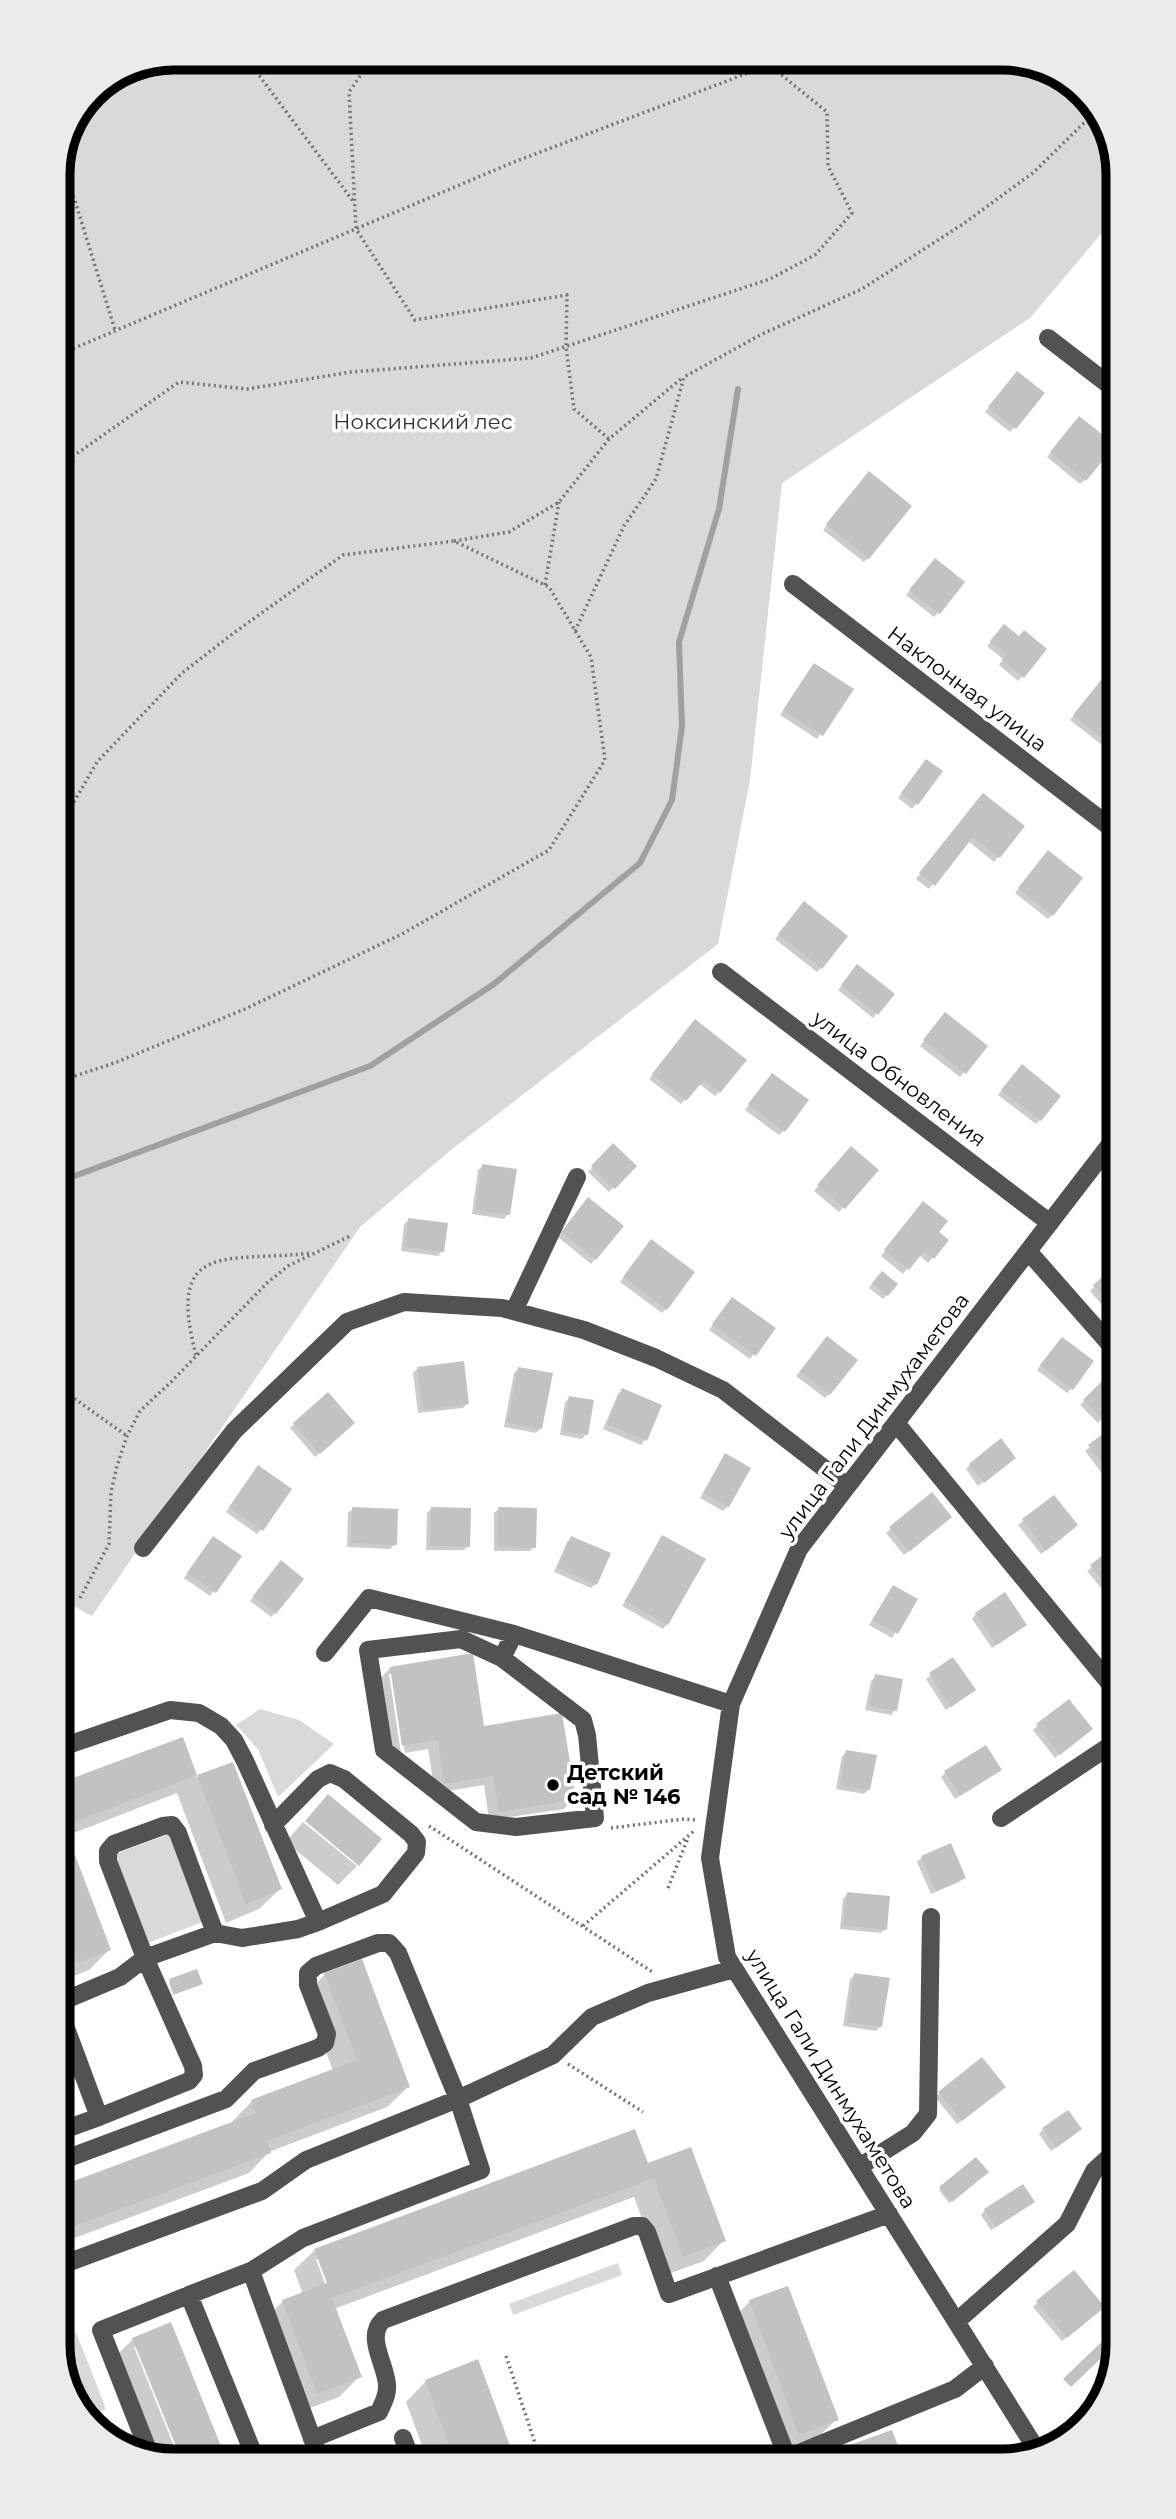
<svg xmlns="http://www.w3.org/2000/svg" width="1176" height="2519" font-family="Montserrat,sans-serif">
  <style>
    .green { fill: #d9d9d9 }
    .shadow { fill: #0003; fill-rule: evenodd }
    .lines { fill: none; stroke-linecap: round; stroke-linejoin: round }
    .stream { stroke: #a0a0a0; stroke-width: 6 }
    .building { fill: #c2c2c2 }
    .path { stroke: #747474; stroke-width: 3.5; stroke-dasharray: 2 3.5; stroke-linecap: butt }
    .minor { stroke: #525252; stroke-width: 18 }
    .poi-dot { fill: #000; stroke: #fff; stroke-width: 2.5 }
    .labels { text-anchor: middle; stroke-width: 7; stroke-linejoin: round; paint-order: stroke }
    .park-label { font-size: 21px; fill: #303030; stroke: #fff }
    .street-label { font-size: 21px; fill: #000; stroke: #fff }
    .poi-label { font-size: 21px; font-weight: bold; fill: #000; stroke: #fff; text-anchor: start }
    .rim { fill: none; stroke: #000; stroke-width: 9 }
  </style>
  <rect width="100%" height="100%" fill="#fff"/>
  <path class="green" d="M 174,58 L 1010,58 L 1073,82 L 1112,136 L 1112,228 L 1107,227 L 1030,318 L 782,483 L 750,780 L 718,944 L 451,1150 L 360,1227 L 92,1616 L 62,1600 L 58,166 L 92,91 Z
    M 260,1709 L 299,1720 L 334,1744 L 278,1797 L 258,1749 L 236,1725 Z
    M 172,1833 L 205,1921 L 148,1943 L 115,1854 Z
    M 618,2263 L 622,2275 L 513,2315 L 509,2304 Z
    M 76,2332 L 106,2409 L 88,2416 L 64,2383 L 64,2337 Z"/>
  <path class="shadow" d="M 1013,377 L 1043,393 L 1010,432 L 985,412 Z
    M 1075,423 L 1085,480 L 1080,484 L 1047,457 Z
    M 865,478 L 868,558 L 864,562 L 823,530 Z
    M 931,564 L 938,613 L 934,617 L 906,595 Z
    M 1000,631 L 1019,638 L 1023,676 L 1018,681 L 999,665 L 1003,659 L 987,646 Z
    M 810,669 L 851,690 L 817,739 L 780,715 Z
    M 1097,687 L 1114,739 L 1106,748 L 1070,720 Z
    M 922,765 L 941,772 L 912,809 L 898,798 Z
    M 978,799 L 1023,827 L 994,862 L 968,841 L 929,889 L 916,879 Z
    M 1043,857 L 1052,915 L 1048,919 L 1015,893 Z
    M 800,908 L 821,968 L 817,972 L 775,939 Z
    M 1114,955 L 1114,969 L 1108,964 Z
    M 853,971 L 877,1013 L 873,1018 L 838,990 Z
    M 941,1019 L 964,1072 L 960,1077 L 920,1046 Z
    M 691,1026 L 719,1092 L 715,1096 L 698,1083 L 681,1104 L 649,1079 Z
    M 1017,1071 L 1040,1120 L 1036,1124 L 998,1095 Z
    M 768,1079 L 784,1131 L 779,1135 L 745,1110 Z
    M 613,1146 L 635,1166 L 609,1192 L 588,1172 Z
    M 847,1153 L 876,1170 L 839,1212 L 814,1191 Z
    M 483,1166 L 508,1214 L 504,1219 L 472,1214 L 478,1170 Z
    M 584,1204 L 595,1259 L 591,1264 L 558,1237 Z
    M 919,1207 L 937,1233 L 947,1241 L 928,1263 L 919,1255 L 903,1274 L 881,1256 Z
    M 409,1220 L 442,1251 L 438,1256 L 401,1251 L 404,1224 Z
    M 647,1246 L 666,1309 L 662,1313 L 620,1282 Z
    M 1115,1268 L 1115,1320 L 1090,1291 Z
    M 877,1277 L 887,1295 L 883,1299 L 869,1288 Z
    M 728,1304 L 773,1329 L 750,1359 L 709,1330 Z
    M 823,1343 L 829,1394 L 825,1398 L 796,1376 Z
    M 1057,1344 L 1072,1388 L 1067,1393 L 1037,1370 Z
    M 418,1368 L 467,1404 L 463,1408 L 418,1413 L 413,1373 Z
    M 519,1368 L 540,1429 L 536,1433 L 504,1427 L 514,1373 Z
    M 1101,1385 L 1116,1406 L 1098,1423 L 1080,1405 Z
    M 623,1390 L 645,1440 L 641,1445 L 603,1429 L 618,1394 Z
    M 328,1394 L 353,1423 L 315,1457 L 290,1428 Z
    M 570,1397 L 586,1434 L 582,1439 L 560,1435 L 565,1402 Z
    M 1116,1427 L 1116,1465 L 1103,1475 L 1085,1451 Z
    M 725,1456 L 728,1506 L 723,1511 L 700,1498 Z
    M 1010,1462 L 978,1486 L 966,1469 L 970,1465 Z
    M 254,1472 L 262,1529 L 257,1534 L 226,1512 Z
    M 932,1494 L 946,1521 L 904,1555 L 886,1533 Z
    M 1053,1497 L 1072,1530 L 1041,1554 L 1018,1525 Z
    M 353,1509 L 395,1544 L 390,1549 L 347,1547 L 348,1513 Z
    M 431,1509 L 468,1546 L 464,1550 L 426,1550 L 427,1513 Z
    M 499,1509 L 534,1547 L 530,1551 L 494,1551 L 494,1513 Z
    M 662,1537 L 667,1624 L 663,1629 L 622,1606 Z
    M 572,1538 L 596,1584 L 591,1588 L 554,1572 L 567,1542 Z
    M 209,1542 L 240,1557 L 210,1596 L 184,1578 Z
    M 1116,1547 L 1116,1596 L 1111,1600 L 1087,1571 Z
    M 277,1567 L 275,1613 L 271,1617 L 250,1601 Z
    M 893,1587 L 915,1600 L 892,1638 L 869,1625 Z
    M 976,1614 L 1020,1629 L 992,1648 L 972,1619 Z
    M 953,1659 L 969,1694 L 946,1710 L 926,1679 Z
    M 390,1668 L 483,1728 L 574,1799 L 564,1809 L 489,1820 L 484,1785 L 435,1793 L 428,1749 L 405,1753 L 392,1674 L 389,1674 L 401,1753 L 393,1755 L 381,1678 Z
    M 876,1676 L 895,1710 L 891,1715 L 865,1710 L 871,1681 Z
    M 1037,1726 L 1086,1733 L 1055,1758 L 1033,1730 Z
    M 182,1739 L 197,1778 L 198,1776 L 280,1889 L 259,1909 L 226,1923 L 177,1793 L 66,1836 L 109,1950 L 89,1970 L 63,1980 L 62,1784 Z
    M 847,1752 L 869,1789 L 864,1794 L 836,1789 L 842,1756 Z
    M 1000,1770 L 955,1799 L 941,1777 L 945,1773 Z
    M 303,1822 L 357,1866 L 338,1885 L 286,1842 Z
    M 922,1857 L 964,1878 L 959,1882 L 931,1894 L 917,1862 Z
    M 847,1894 L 885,1929 L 881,1933 L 840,1929 L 843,1899 Z
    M 1117,1913 L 1117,1944 L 1103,1925 Z
    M 325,1974 L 408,2087 L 387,2107 L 269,2152 L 249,2173 L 64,2242 L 63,2187 L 233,2124 L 232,2122 L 252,2101 L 333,2071 L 305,1995 Z
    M 855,1975 L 881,2026 L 876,2031 L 843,2026 L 850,1979 Z
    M 170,1981 L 201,1984 L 173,1995 L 169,1983 Z
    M 1117,2019 L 1117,2054 L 1102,2032 Z
    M 999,2091 L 957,2124 L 935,2097 L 940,2093 Z
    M 1043,2129 L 1075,2134 L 1051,2151 L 1039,2134 Z
    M 976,2159 L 986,2172 L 949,2203 L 939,2190 Z
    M 647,2165 L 724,2240 L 704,2261 L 663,2276 L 634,2197 L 334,2309 L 360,2376 L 339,2397 L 297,2413 L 263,2322 L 283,2301 L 303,2294 L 294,2270 L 315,2250 ZM 316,2259 L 319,2259 L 331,2291 L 328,2292 Z
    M 1033,2202 L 991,2230 L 981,2215 L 985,2210 Z
    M 750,2301 L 837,2419 L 816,2439 L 779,2454 L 730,2322 Z
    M 1038,2302 L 1098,2311 L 1062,2341 L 1033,2307 Z
    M 133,2339 L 138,2347 L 134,2347 L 180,2461 L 166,2461 L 151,2456 L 113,2359 Z
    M 426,2381 L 513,2459 L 427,2459 L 406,2402 Z
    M 1105,2390 L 1098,2410 L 1092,2415 L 1086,2406 Z
    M 848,2448 L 900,2456 L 840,2456 Z"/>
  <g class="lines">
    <path class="stream" d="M 61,1181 L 370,1066 L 494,984 L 640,863 L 672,800 L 682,726 L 679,642 L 719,509 L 738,389"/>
  </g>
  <path class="building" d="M 1017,371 L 1045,393 L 1016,429 L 988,407 Z
    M 1079,416 L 1113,443 L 1113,448 L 1086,481 L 1050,452 Z
    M 869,471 L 912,506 L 869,559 L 826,524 Z
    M 935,558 L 965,582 L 940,614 L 909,590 Z
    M 1004,624 L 1019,636 L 1024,630 L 1047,649 L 1024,678 L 1002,660 L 1006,654 L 990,641 Z
    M 814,663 L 854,689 L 823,736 L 783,710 Z
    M 1101,680 L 1114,690 L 1114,742 L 1111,745 L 1073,715 Z
    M 926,759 L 943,771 L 918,805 L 901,793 Z
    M 983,793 L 1025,826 L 1000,858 L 973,837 L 935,886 L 919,873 Z
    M 1048,850 L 1083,878 L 1053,916 L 1018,888 Z
    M 804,901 L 848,936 L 822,969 L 778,934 Z
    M 857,964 L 895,994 L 878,1015 L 841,985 Z
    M 945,1012 L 988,1046 L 966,1074 L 923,1040 Z
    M 695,1019 L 747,1060 L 720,1093 L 704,1080 L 686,1101 L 652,1074 Z
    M 1022,1064 L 1061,1096 L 1041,1121 L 1001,1090 Z
    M 772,1073 L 809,1100 L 785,1132 L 748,1104 Z
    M 613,1143 L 637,1166 L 615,1189 L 591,1166 Z
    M 851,1146 L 879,1170 L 845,1209 L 817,1185 Z
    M 482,1164 L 517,1169 L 510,1215 L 475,1210 Z
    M 588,1197 L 624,1226 L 596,1260 L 561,1232 Z
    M 923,1201 L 948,1221 L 939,1232 L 949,1240 L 934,1259 L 924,1251 L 909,1270 L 884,1250 Z
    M 408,1218 L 448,1223 L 444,1252 L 404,1247 Z
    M 651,1239 L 695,1272 L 667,1310 L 623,1277 Z
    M 1115,1266 L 1115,1311 L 1093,1285 Z
    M 882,1271 L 898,1284 L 888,1296 L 872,1283 Z
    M 732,1297 L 776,1328 L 756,1356 L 712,1324 Z
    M 827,1336 L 858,1360 L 830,1395 L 800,1371 Z
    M 1062,1337 L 1094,1361 L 1073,1390 L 1040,1365 Z
    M 464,1361 L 469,1404 L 422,1410 L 417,1367 Z
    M 518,1367 L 553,1373 L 542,1429 L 507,1423 Z
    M 1101,1382 L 1116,1397 L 1116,1408 L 1103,1420 L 1083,1400 Z
    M 622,1388 L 662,1405 L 647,1441 L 607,1424 Z
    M 328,1392 L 355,1423 L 320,1454 L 293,1423 Z
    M 569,1396 L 594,1400 L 588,1435 L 563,1431 Z
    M 1116,1424 L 1116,1466 L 1108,1472 L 1088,1445 Z
    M 1001,1438 L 1016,1458 L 984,1483 L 969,1464 Z
    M 725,1453 L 751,1468 L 729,1507 L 703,1493 Z
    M 258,1465 L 292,1489 L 263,1531 L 229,1507 Z
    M 932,1492 L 952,1517 L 909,1552 L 889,1527 Z
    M 1054,1495 L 1078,1525 L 1046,1551 L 1022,1519 Z
    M 352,1507 L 398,1509 L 397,1545 L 351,1543 Z
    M 431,1507 L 471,1508 L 470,1547 L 430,1546 Z
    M 498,1507 L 537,1508 L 536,1548 L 497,1547 Z
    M 662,1535 L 706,1559 L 668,1625 L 625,1601 Z
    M 213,1536 L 242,1556 L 216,1593 L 187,1573 Z
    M 571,1536 L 611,1553 L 597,1585 L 558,1568 Z
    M 1116,1545 L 1116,1598 L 1090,1565 Z
    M 281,1560 L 304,1579 L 276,1614 L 253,1596 Z
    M 893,1585 L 918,1599 L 898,1634 L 872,1620 Z
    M 1005,1592 L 1027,1625 L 997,1645 L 975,1613 Z
    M 473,1653 L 484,1726 L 562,1713 L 576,1799 L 499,1812 L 493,1776 L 444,1784 L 438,1740 L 402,1746 L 390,1667 Z
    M 953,1657 L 976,1690 L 951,1707 L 929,1673 Z
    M 875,1674 L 903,1679 L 897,1711 L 869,1706 Z
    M 1069,1699 L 1093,1729 L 1060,1755 L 1036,1724 Z
    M 183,1737 L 197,1775 L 64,1826 L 62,1782 Z
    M 986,1745 L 1002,1770 L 960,1796 L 944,1771 Z
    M 846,1750 L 877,1755 L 870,1790 L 840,1785 Z
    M 233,1762 L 282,1889 L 246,1904 L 197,1775 Z
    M 328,1794 L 382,1839 L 359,1866 L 305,1821 Z
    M 63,1823 L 111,1950 L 77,1963 L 63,1925 Z
    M 951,1843 L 966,1878 L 936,1891 L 921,1856 Z
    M 847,1892 L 890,1896 L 887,1930 L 843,1925 Z
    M 1117,1911 L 1117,1934 L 1106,1919 Z
    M 362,1959 L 410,2087 L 267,2141 L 271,2153 L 64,2230 L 63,2185 L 256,2113 L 251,2100 L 357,2060 L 324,1973 Z
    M 197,1969 L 203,1984 L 175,1994 L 169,1979 Z
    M 854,1973 L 890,1978 L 882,2027 L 847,2022 Z
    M 1117,2017 L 1117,2037 L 1108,2023 Z
    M 982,2057 L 1006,2087 L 962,2121 L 938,2092 Z
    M 1068,2110 L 1082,2129 L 1056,2148 L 1042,2128 Z
    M 635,2129 L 648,2163 L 691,2147 L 726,2241 L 683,2257 L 654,2178 L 332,2298 L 362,2377 L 317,2394 L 282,2300 L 327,2283 L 314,2249 Z
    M 976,2157 L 989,2172 L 952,2202 L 939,2187 Z
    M 1023,2184 L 1035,2202 L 996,2227 L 984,2209 Z
    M 1074,2270 L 1105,2307 L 1067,2338 L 1036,2301 Z
    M 788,2286 L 839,2420 L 799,2435 L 749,2300 Z
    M 171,2322 L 227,2461 L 182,2461 L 132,2338 Z
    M 1115,2329 L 1118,2333 L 1118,2342 L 1071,2387 L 1063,2379 Z
    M 478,2359 L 515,2459 L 454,2459 L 425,2380 Z
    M 1106,2387 L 1098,2410 L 1097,2411 L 1089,2400 Z
    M 892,2430 L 902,2456 L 851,2456 L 847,2446 Z"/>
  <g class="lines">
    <path class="path" d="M 246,58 L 353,201
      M 373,58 L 349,92 L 356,229 L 415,320 L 567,295 L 566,347 L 574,409 L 609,439
      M 62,159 L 115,330
      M 58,355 L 509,164 L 753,71 L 988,58
      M 59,466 L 179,382 L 247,389 L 351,372 L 531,358 L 770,279 L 815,255 L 852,213 L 828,166 L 827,112 L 774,69
      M 454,541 L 509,532 L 559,502 L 609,439 L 682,378
      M 545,585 L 559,502
      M 575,631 L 624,526 L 656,479 L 684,377 L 762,334 L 862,289 L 963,224 L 1034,172 L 1095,112
      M 60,826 L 97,762 L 182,673 L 235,632 L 343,555 L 454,541 L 549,587 L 591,657 L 605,760 L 549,850 L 402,934 L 245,1009 L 117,1062 L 60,1081
      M 196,1355 C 165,1238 228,1263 312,1253
      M 61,1389 L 127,1436
      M 80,1598 L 109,1544 L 111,1492 L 117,1466 L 127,1436 L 140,1411 L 171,1382 L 267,1283 L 288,1266 L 350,1236
      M 429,1826 L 654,1973
      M 611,1828 L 684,1819 L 697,1820
      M 668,1888 L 688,1838
      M 583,1926 L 694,1831
      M 568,2064 L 643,2112
      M 506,2356 L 540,2458
      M 88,2416 L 88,2417
      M 110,2440 L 124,2434"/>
    <path class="minor" d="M 1048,338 L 1113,388
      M 793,584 L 1114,830
      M 721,972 L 1050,1223
      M 1028,1251 L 1115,1350
      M 514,1311 L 577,1177
      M 896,1423 L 1116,1691
      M 143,1548 L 234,1431 L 347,1322 L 404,1302 L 502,1308 L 584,1330 L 656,1358 L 723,1390 L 847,1486
      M 325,1653 L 369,1598 L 514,1634 L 731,1704
      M 502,1658 L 461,1639 L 368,1650 L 384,1750 L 476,1822 L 516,1827 L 595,1818 L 587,1735 L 583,1720 L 502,1658 L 514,1634
      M 62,1747 L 170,1710 L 199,1713 L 221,1726 L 234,1740 L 245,1761 L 318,1922 L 298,1929 L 242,1938 L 215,1933 L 145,1958 L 193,2066 L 194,2075 L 189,2081 L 99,2117
      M 1001,1818 L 1117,1741
      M 273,1825 L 318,1779 L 330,1773 L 344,1779 L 411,1834 L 417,1842 L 416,1853 L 383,1894 L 318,1922
      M 63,2001 L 120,1977 L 145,1958 L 108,1861 L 108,1851 L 114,1844 L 163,1826 L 172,1825 L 178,1833 L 215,1933
      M 63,2020 L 99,2117 L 63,2130
      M 63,2160 L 226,2099 L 254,2071 L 318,2048 L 325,2043 L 327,2034 L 308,1985 L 308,1973 L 316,1966 L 378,1943 L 389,1943 L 398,1953 L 458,2099 L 481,2170 L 303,2238 L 251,2271 L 189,2295
      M 859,2167 L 913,2133 L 928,2114 L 931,1917
      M 64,2264 L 262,2191 L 306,2160 L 458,2099 L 553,2055 L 592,2017 L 648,1993 L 734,1969
      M 251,2271 L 320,2460
      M 717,2276 L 787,2457
      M 957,2321 L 1067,2224 L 1094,2171 L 1118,2149
      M 403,2438 L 411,2459
      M 312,2439 L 379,2412 C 383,2403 388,2395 387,2385 C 386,2364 365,2337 383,2320 L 634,2226 L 642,2226 L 647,2232 L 669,2294 L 889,2214
      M 818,2445 L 955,2389 L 985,2366
      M 150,2455 L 101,2330 L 189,2295 L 256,2460
      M 1040,2455 L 727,1957 L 710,1858 L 731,1704 L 799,1549 L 1115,1138
      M 790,2457 L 818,2445 L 823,2456"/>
  </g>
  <circle class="poi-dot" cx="553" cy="1785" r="7"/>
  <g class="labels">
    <g class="park-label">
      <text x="423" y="429">Ноксинский лес</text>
    </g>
    <g class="street-label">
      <text transform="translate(967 689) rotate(37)" y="7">Наклонная улица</text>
      <text transform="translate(899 1079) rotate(37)" y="7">улица Обновления</text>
      <text transform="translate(874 1416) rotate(-53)" y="7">улица Гали Динмухаметова</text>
      <text transform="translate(831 2079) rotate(58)" y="7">улица Гали Динмухаметова</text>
    </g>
    <g class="poi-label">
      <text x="567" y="1780">Детский<tspan x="567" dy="24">сад № 146</tspan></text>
    </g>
  </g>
  <path d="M0 0H1176V2519H0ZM174 70H1002A104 104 0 0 1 1106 174V2345A104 104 0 0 1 1002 2449H174A104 104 0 0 1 70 2345V174A104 104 0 0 1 174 70Z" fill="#ebebeb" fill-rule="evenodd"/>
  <path class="rim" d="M174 70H1002A104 104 0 0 1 1106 174V2345A104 104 0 0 1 1002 2449H174A104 104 0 0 1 70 2345V174A104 104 0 0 1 174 70Z"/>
</svg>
